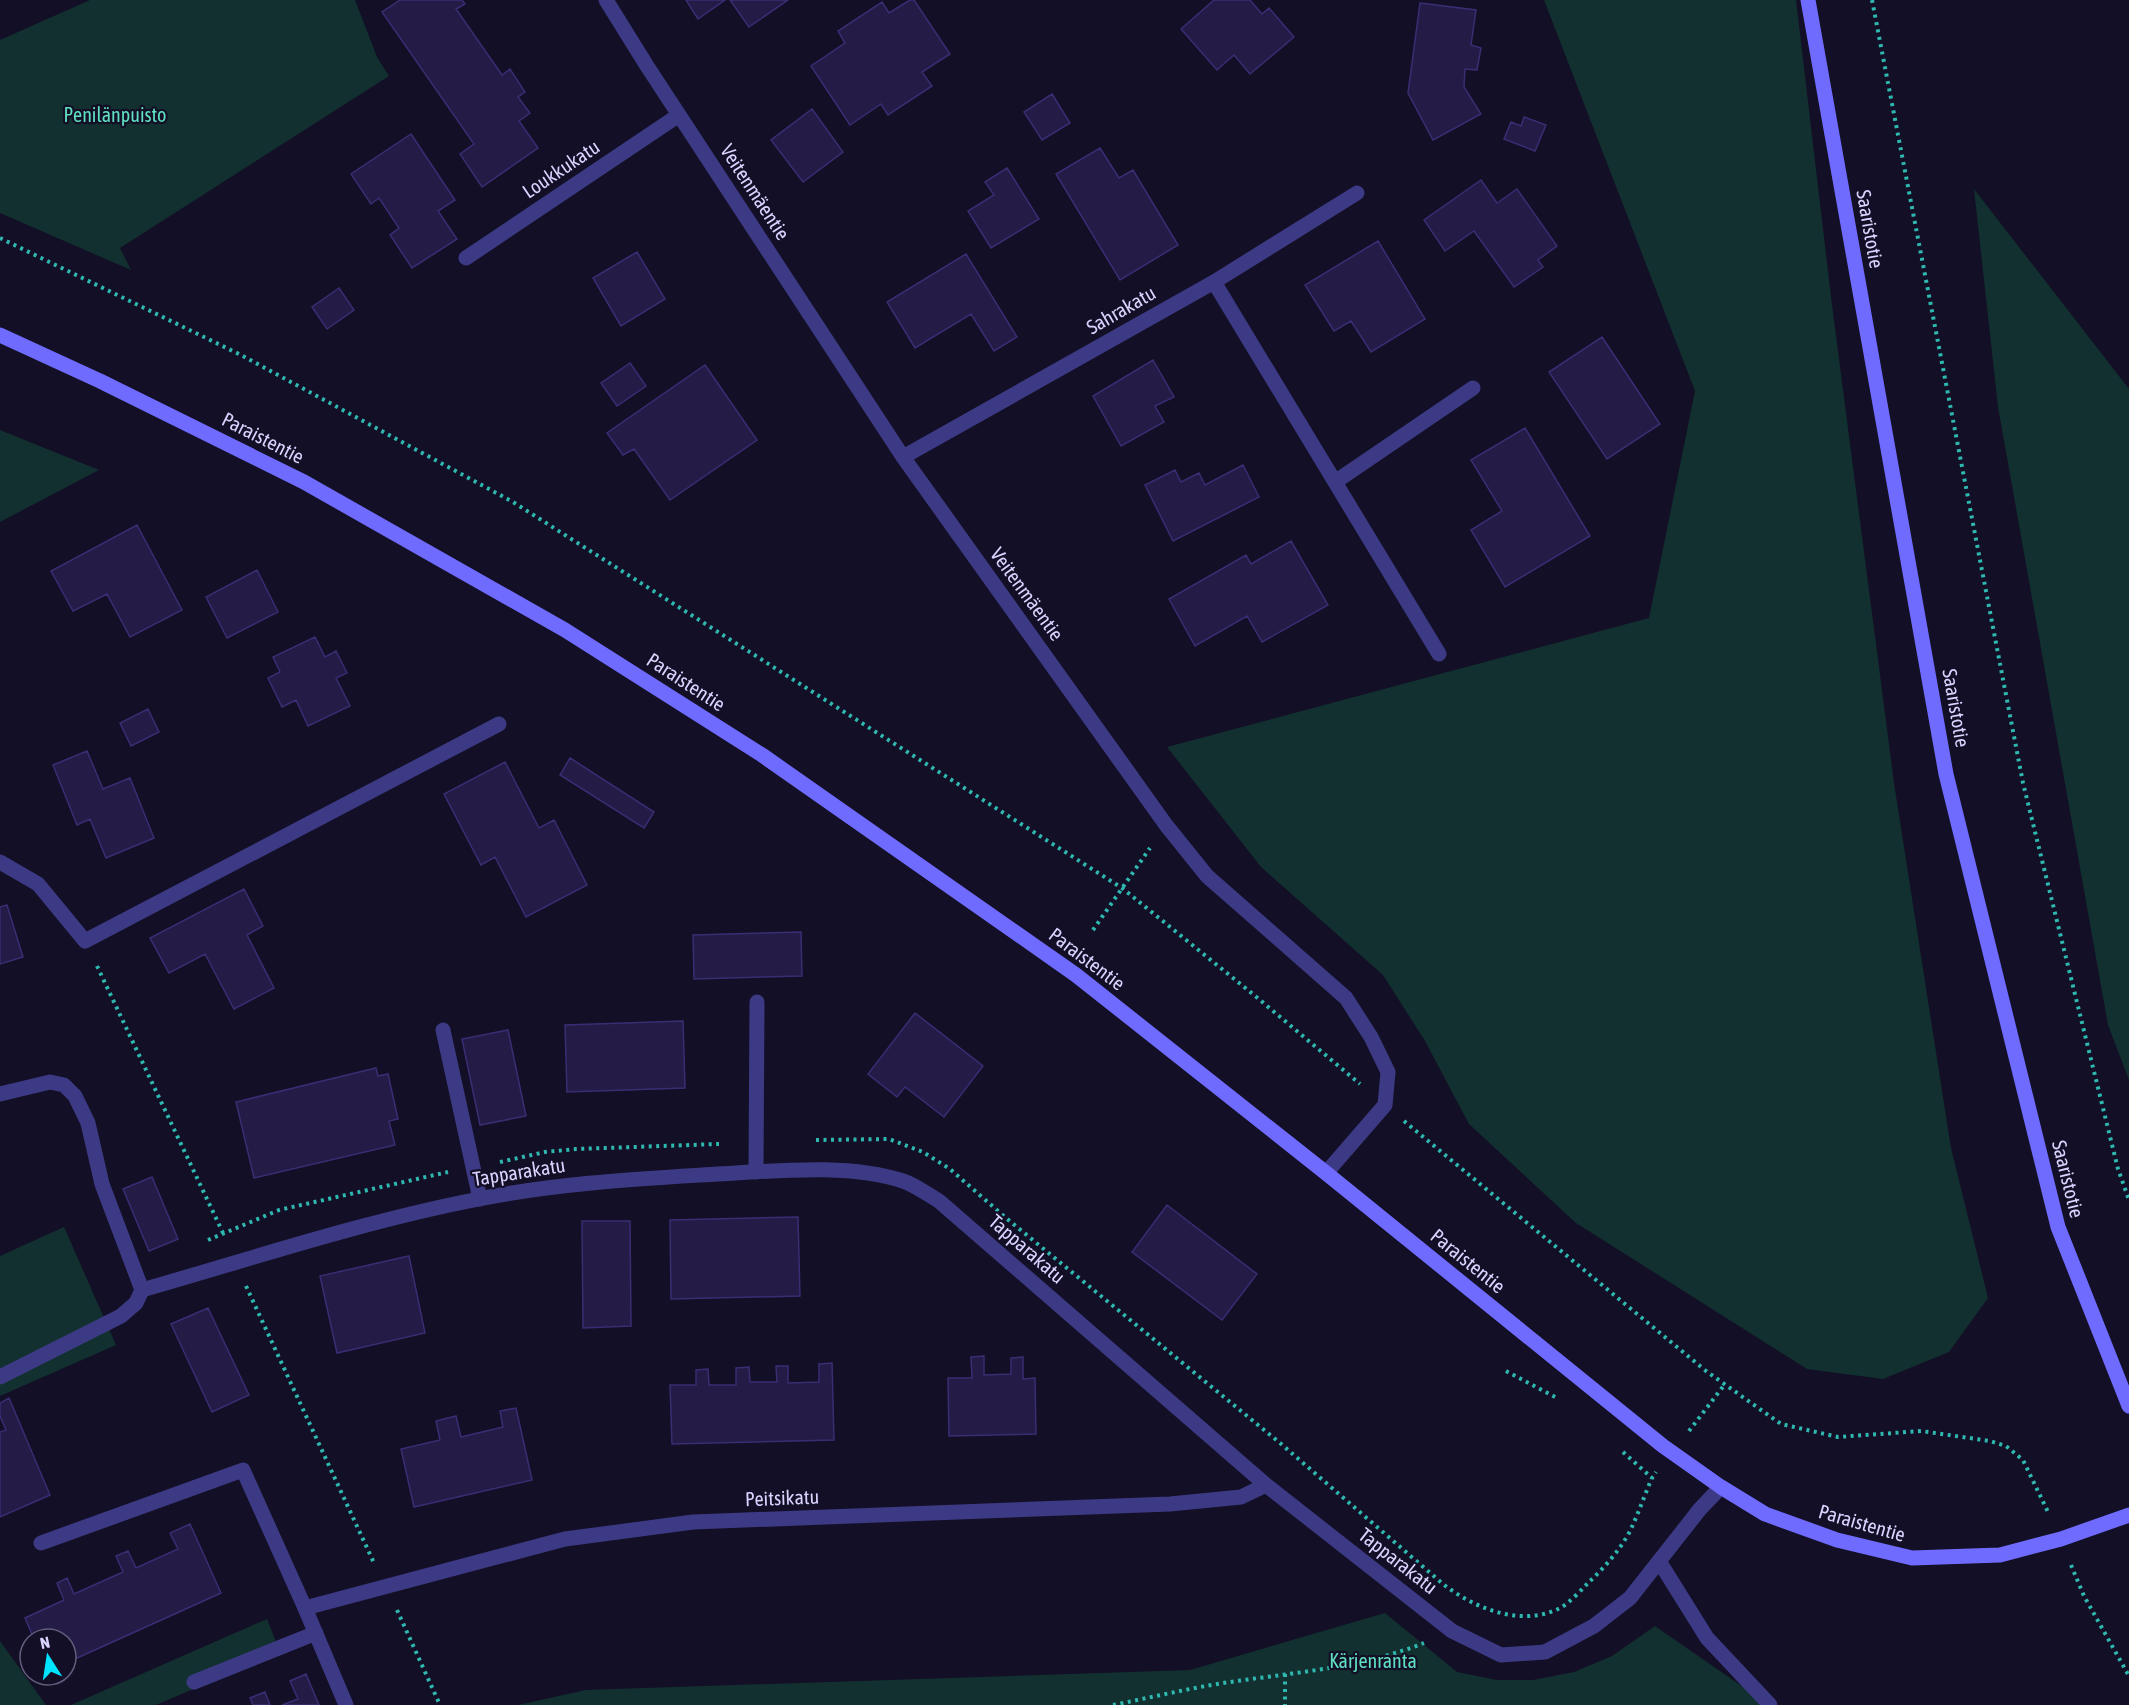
<svg xmlns="http://www.w3.org/2000/svg" width="2129" height="1705" font-family="'Asap Condensed',sans-serif">
  <style>
    .green { fill: #12302f }
    .building { fill: #241b47; stroke: #3b2d73; stroke-width: 1.5 }
    .lines { fill: none; stroke-linecap: round; stroke-linejoin: round }
    .path { stroke: #2fb8b0; stroke-width: 4; stroke-dasharray: 3 4.5; stroke-linecap: butt }
    .service { stroke: #3d3a85; stroke-width: 15 }
    .minor { stroke: #3d3a85; stroke-width: 15 }
    .secondary { stroke: #6f6bff; stroke-width: 15 }
    .labels { text-anchor: middle; stroke-width: 4.5; stroke-linejoin: round; paint-order: stroke }
    .park-label { font-size: 20px; fill: #5fe0c0; stroke: #130f26 }
    .street-label { font-size: 20px; fill: #d9d4ff; stroke: #130f26 }
  </style>
  <rect width="100%" height="100%" fill="#130f26"/>
  <path class="green" d="M 90,0 L 355,0 L 377,57 L 389,76 L 120,248 L 131,270 L 0,213 L 0,40 Z
    M 1544,0 L 1796,0 L 1832,305 L 1894,783 L 1951,1148 L 1988,1298 L 1949,1352 L 1883,1379 L 1807,1369 L 1576,1223 L 1469,1124 L 1425,1041 L 1383,975 L 1261,867 L 1167,747 L 1649,618 L 1695,391 Z
    M 1974,189 L 2129,389 L 2129,1080 L 2108,1025 L 1998,407 Z
    M 0,430 L 99,470 L 0,522 Z
    M 64,1227 L 116,1345 L 0,1396 L 0,1256 Z
    M 1385,1613 L 1457,1672 L 1497,1680 L 1533,1680 L 1574,1672 L 1612,1656 L 1655,1626 L 1769,1705 L 518,1705 L 586,1690 L 1190,1670 Z
    M 267,1619 L 280,1652 L 156,1705 L 71,1705 Z
    M 0,1641 L 46,1705 L 0,1705 Z"/>
  <path class="building" d="M 400,0 L 462,0 L 465,4 L 456,9 L 502,75 L 510,69 L 525,92 L 518,97 L 530,113 L 519,121 L 538,148 L 482,187 L 460,154 L 474,144 L 382,12 Z
    M 686,0 L 725,0 L 698,19 Z
    M 730,0 L 788,0 L 749,27 Z
    M 910,0 L 914,0 L 950,54 L 922,72 L 932,86 L 888,115 L 881,104 L 850,125 L 811,66 L 845,43 L 838,31 L 882,2 L 889,13 Z
    M 1214,0 L 1250,0 L 1262,14 L 1269,8 L 1294,37 L 1250,74 L 1234,55 L 1217,70 L 1181,29 Z
    M 1420,3 L 1476,10 L 1471,45 L 1481,48 L 1477,70 L 1465,69 L 1464,87 L 1481,114 L 1433,140 L 1408,93 Z
    M 1052,94 L 1070,123 L 1042,140 L 1024,112 Z
    M 812,109 L 843,152 L 803,182 L 771,140 Z
    M 1524,117 L 1546,125 L 1535,151 L 1504,139 L 1511,122 L 1521,126 Z
    M 411,134 L 455,200 L 438,211 L 457,239 L 412,268 L 390,235 L 399,228 L 379,198 L 371,204 L 351,174 Z
    M 1100,148 L 1119,178 L 1133,170 L 1178,245 L 1120,280 L 1056,174 Z
    M 1007,168 L 1039,219 L 991,248 L 968,211 L 994,195 L 985,182 Z
    M 1481,180 L 1497,203 L 1517,189 L 1557,246 L 1538,260 L 1543,267 L 1514,287 L 1474,231 L 1445,251 L 1424,220 Z
    M 1378,241 L 1425,319 L 1371,352 L 1351,321 L 1334,331 L 1305,285 Z
    M 637,252 L 665,299 L 621,326 L 593,278 Z
    M 966,254 L 1017,337 L 994,351 L 971,314 L 915,348 L 887,302 Z
    M 339,288 L 354,310 L 327,329 L 312,307 Z
    M 1602,337 L 1660,424 L 1607,459 L 1549,372 Z
    M 1153,360 L 1174,397 L 1155,406 L 1164,422 L 1121,446 L 1093,396 Z
    M 630,363 L 646,386 L 617,406 L 601,383 Z
    M 705,365 L 757,440 L 670,500 L 634,449 L 623,455 L 607,433 Z
    M 1525,428 L 1590,536 L 1505,587 L 1471,530 L 1502,511 L 1471,460 Z
    M 1243,465 L 1259,497 L 1173,541 L 1145,485 L 1175,470 L 1181,482 L 1199,473 L 1205,485 Z
    M 137,525 L 182,610 L 130,637 L 107,594 L 73,611 L 51,571 Z
    M 1291,541 L 1328,605 L 1262,642 L 1247,616 L 1195,646 L 1169,599 L 1246,555 L 1251,564 Z
    M 257,570 L 278,612 L 227,638 L 206,597 Z
    M 315,637 L 325,657 L 336,651 L 347,673 L 336,678 L 350,706 L 308,726 L 296,700 L 282,707 L 268,678 L 280,672 L 273,657 Z
    M 148,709 L 159,732 L 131,746 L 120,723 Z
    M 87,751 L 103,789 L 130,778 L 154,838 L 106,858 L 90,819 L 77,825 L 53,765 Z
    M 570,758 L 654,812 L 644,828 L 560,775 Z
    M 505,762 L 539,828 L 554,820 L 587,885 L 526,917 L 495,857 L 481,865 L 444,794 Z
    M 244,889 L 263,926 L 247,935 L 274,988 L 234,1009 L 205,954 L 169,973 L 150,938 Z
    M 7,905 L 23,957 L 0,964 L 0,907 Z
    M 801,932 L 802,976 L 694,979 L 693,935 Z
    M 915,1013 L 983,1066 L 944,1117 L 905,1087 L 897,1097 L 868,1074 Z
    M 683,1021 L 685,1088 L 567,1092 L 565,1025 Z
    M 508,1030 L 526,1116 L 480,1125 L 462,1039 Z
    M 376,1068 L 378,1076 L 388,1074 L 398,1119 L 389,1121 L 395,1145 L 254,1178 L 236,1102 Z
    M 152,1177 L 178,1239 L 149,1251 L 123,1189 Z
    M 1167,1205 L 1257,1274 L 1222,1320 L 1132,1252 Z
    M 798,1217 L 800,1296 L 671,1299 L 670,1220 Z
    M 582,1221 L 630,1221 L 631,1326 L 583,1328 Z
    M 409,1256 L 425,1333 L 337,1353 L 320,1276 Z
    M 208,1308 L 249,1395 L 212,1412 L 171,1324 Z
    M 984,1356 L 984,1375 L 1011,1374 L 1011,1358 L 1023,1357 L 1023,1379 L 1035,1378 L 1036,1434 L 949,1436 L 948,1378 L 972,1378 L 971,1357 Z
    M 832,1363 L 834,1440 L 672,1444 L 670,1385 L 696,1385 L 696,1370 L 708,1369 L 709,1385 L 736,1385 L 736,1368 L 749,1367 L 750,1382 L 777,1382 L 776,1366 L 788,1366 L 788,1383 L 819,1382 L 819,1364 Z
    M 9,1398 L 50,1495 L 0,1517 L 0,1432 L 6,1430 L 0,1416 L 0,1403 Z
    M 516,1408 L 532,1480 L 414,1507 L 401,1449 L 440,1440 L 436,1421 L 456,1416 L 461,1437 L 503,1427 L 500,1411 Z
    M 190,1524 L 221,1593 L 66,1663 L 66,1639 L 34,1639 L 25,1618 L 64,1600 L 57,1583 L 67,1578 L 74,1594 L 123,1572 L 116,1556 L 128,1551 L 136,1568 L 178,1549 L 170,1533 Z
    M 306,1674 L 319,1705 L 282,1705 L 298,1699 L 290,1681 Z
    M 265,1692 L 270,1705 L 253,1705 L 250,1698 Z"/>
  <g class="lines">
    <path class="path" d="M 1872,0 L 2023,783 L 2118,1169 L 2129,1200
      M 0,238 L 241,355 L 513,502 L 1122,888 L 1254,995 L 1360,1084
      M 1093,930 L 1150,848
      M 97,966 L 223,1233
      M 1404,1121 L 1706,1371 L 1781,1424 L 1838,1437 L 1921,1431 L 1990,1441 L 2006,1446 L 2023,1460 L 2049,1514
      M 816,1140 L 889,1139 L 923,1152 L 950,1169 L 1006,1218 L 1280,1443 L 1443,1584 C 1474,1608 1520,1627 1558,1609 C 1569,1604 1580,1591 1589,1582 C 1604,1568 1619,1551 1629,1533 C 1638,1515 1644,1496 1652,1478 L 1656,1472
      M 500,1162 L 545,1152 L 576,1149 L 719,1144
      M 208,1240 L 279,1210 L 448,1172
      M 246,1286 L 374,1563
      M 1506,1371 L 1557,1398
      M 1689,1431 L 1725,1384
      M 1623,1452 L 1652,1478
      M 2071,1565 L 2084,1596 L 2129,1676
      M 397,1610 L 440,1705
      M 1285,1674 L 1285,1705
      M 1113,1705 C 1148,1698 1182,1690 1217,1684 C 1286,1673 1359,1669 1424,1643"/>
    <path class="service" d="M 443,1030 L 480,1199
      M 0,1094 L 50,1082 L 64,1085 L 75,1096 L 88,1123 L 102,1184 L 142,1290 L 136,1303 L 121,1316 L 0,1377
      M 756,1172 L 757,1002
      M 41,1543 L 243,1470 L 305,1608 L 346,1705
      M 1659,1561 L 1707,1638 L 1770,1705
      M 194,1682 L 316,1633"/>
    <path class="minor" d="M 606,0 L 647,66 L 903,457 L 1166,825 L 1207,876 L 1346,998 L 1371,1037 L 1388,1072 L 1385,1105 L 1326,1173
      M 466,258 L 679,115
      M 1214,282 L 1439,654
      M 903,457 L 1214,282 L 1357,193
      M 1335,482 L 1473,388
      M 0,862 L 38,884 L 85,941 L 499,724
      M 142,1290 C 254,1258 365,1221 479,1199 C 558,1183 638,1179 718,1174 C 776,1171 848,1163 903,1181 C 915,1185 927,1194 939,1201 L 1266,1485 L 1452,1631 L 1501,1655 L 1545,1652 L 1594,1626 L 1630,1598 L 1700,1509 L 1721,1487
      M 305,1608 L 565,1539 L 693,1522 L 1170,1504 L 1241,1497 L 1266,1485"/>
    <path class="secondary" d="M 1808,0 L 1946,774 L 2058,1227 L 2129,1406
      M 0,335 L 100,381 L 304,482 L 565,630 L 762,755 L 1076,975 L 1326,1173 L 1663,1446 L 1721,1487 L 1765,1514 L 1837,1540 L 1912,1558 L 2000,1555 L 2061,1539 L 2129,1515"/>
  </g>
  <g class="labels">
    <g class="park-label">
      <text x="115" y="122">Penilänpuisto</text>
      <text x="1373" y="1668">Kärjenranta</text>
    </g>
    <g class="street-label">
      <text transform="translate(561 169) rotate(-34)" y="7">Loukkukatu</text>
      <text transform="translate(755 192) rotate(57)" y="7">Veitenmäentie</text>
      <text transform="translate(1870 229) rotate(80)" y="7">Saaristotie</text>
      <text transform="translate(1121 310) rotate(-30)" y="7">Sahrakatu</text>
      <text transform="translate(263 438) rotate(27)" y="7">Paraistentie</text>
      <text transform="translate(1027 594) rotate(54)" y="7">Veitenmäentie</text>
      <text transform="translate(686 682) rotate(33)" y="7">Paraistentie</text>
      <text transform="translate(1956 708) rotate(80)" y="7">Saaristotie</text>
      <text transform="translate(1087 959) rotate(37)" y="7">Paraistentie</text>
      <text transform="translate(519 1172) rotate(-9)" y="7">Tapparakatu</text>
      <text transform="translate(2068 1179) rotate(76)" y="7">Saaristotie</text>
      <text transform="translate(1027 1249) rotate(41)" y="7">Tapparakatu</text>
      <text transform="translate(1468 1261) rotate(39)" y="7">Paraistentie</text>
      <text transform="translate(782 1498) rotate(-2)" y="7">Peitsikatu</text>
      <text transform="translate(1862 1523) rotate(16)" y="7">Paraistentie</text>
      <text transform="translate(1398 1561) rotate(38)" y="7">Tapparakatu</text>
    </g>
  </g>
  <g transform="translate(48 1657) rotate(348)"><circle r="28" fill="#130f26" stroke="#625e7d" stroke-width="1.5"/>
  <path d="M0-4.5L10 22L0 15L-10 22Z" fill="#00e5ff"/>
  <text y="-9" font-size="16" font-weight="bold" text-anchor="middle" fill="#d9d4ff">N</text>
  </g>
</svg>
